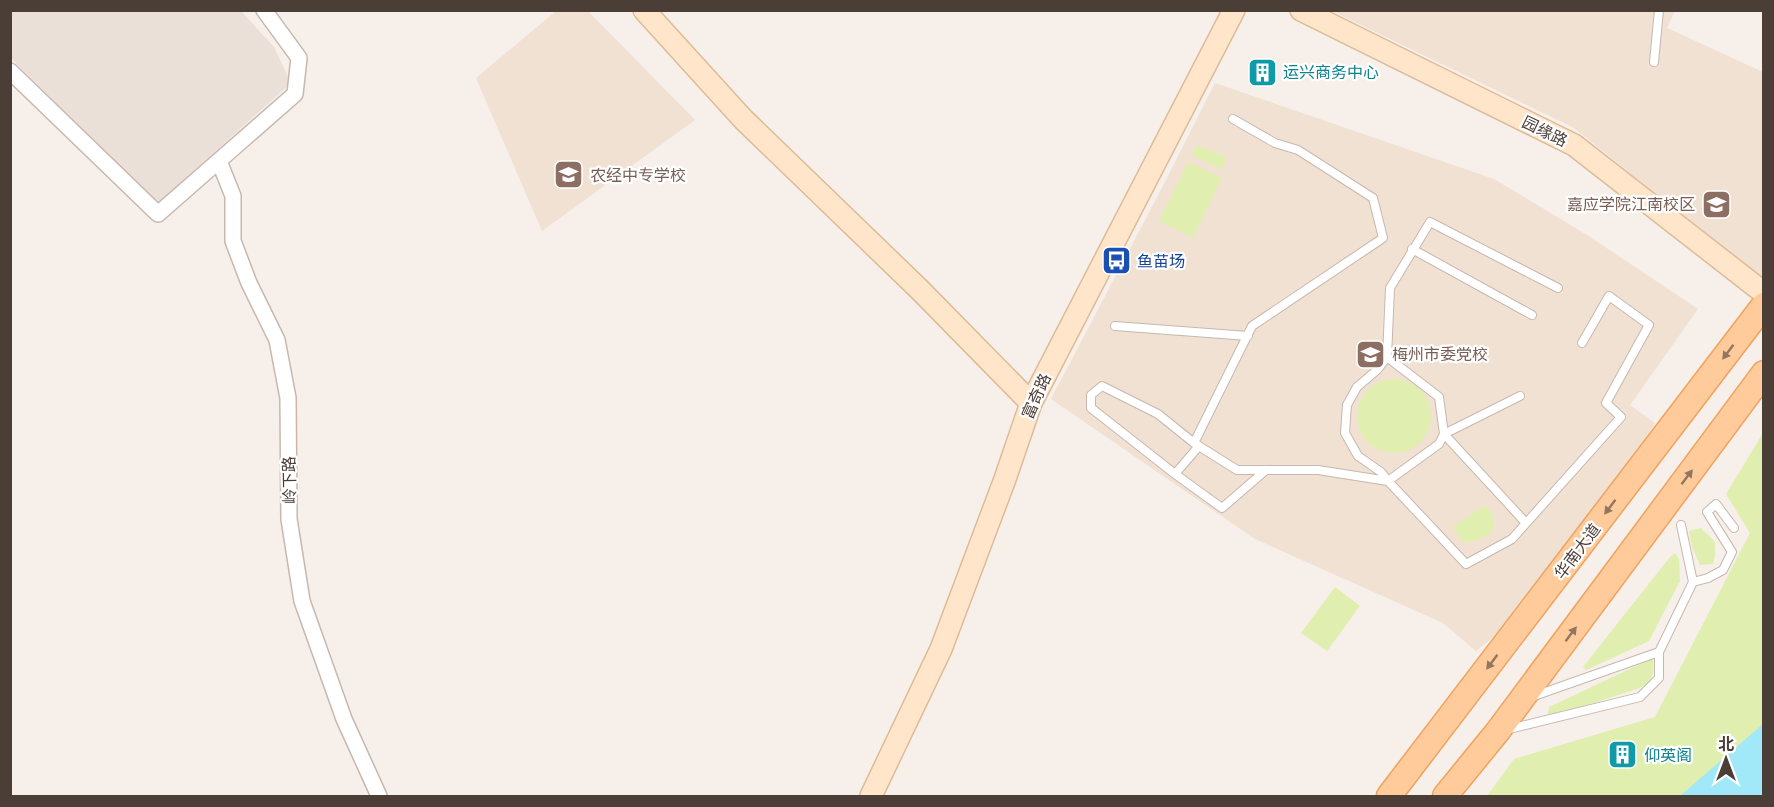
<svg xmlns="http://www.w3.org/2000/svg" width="1774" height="807" font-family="'PT Sans Narrow','Noto Sans SC',sans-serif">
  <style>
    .residential { fill: #ebe0d7 }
    .education { fill: #f0e1d2 }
    .green { fill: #e0eeaf }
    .water { fill: #a1e8f8 }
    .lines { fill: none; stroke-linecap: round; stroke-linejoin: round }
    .lane-casing { stroke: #c6b8ae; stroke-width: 10 }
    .street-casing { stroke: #c6b8ae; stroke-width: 18 }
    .secondary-casing { stroke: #debb97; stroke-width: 24 }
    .primary-casing { stroke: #f0a25e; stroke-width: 27 }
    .lane { stroke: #fff; stroke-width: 8 }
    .street { stroke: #fff; stroke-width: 15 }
    .secondary { stroke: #ffe6cb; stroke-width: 21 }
    .primary { stroke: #ffcb9a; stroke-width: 24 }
    .oneway { fill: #93765f }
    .labels { text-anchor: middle; stroke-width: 4.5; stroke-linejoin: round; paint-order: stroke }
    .culture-label { font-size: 16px; fill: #0d838f; stroke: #fff; text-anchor: start }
    .street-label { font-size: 16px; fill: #4b3e37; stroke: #fff }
    .education-label { font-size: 16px; fill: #785e54; stroke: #fff; text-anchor: start }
    .transit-label { font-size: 16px; fill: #164399; stroke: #fff; text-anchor: start }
  </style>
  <rect width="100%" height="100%" fill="#f6efea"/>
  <path class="residential" d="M 10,11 L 241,11 L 274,47 L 291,83 L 157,204 L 11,58 Z"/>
  <path class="education" d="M 556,11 L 588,11 L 695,120 L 542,231 L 476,78 Z
    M 1332,11 L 1675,11 L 1667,28 L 1763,72 L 1763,279 L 1574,128 Z
    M 1215,83 L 1494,179 L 1587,235 L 1698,309 L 1630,405 L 1655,423 L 1550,591 L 1476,651 L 1443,623 L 1255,539 L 1051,399 L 1165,182 Z"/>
  <path class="green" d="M 1196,145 L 1227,157 L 1222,169 L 1192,156 Z
    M 1188,162 L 1222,178 L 1193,238 L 1159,221 Z
    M1357 416a37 37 0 1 1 74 0a37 37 0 1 1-74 0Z
    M 1763,433 L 1763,796 L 1487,796 L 1514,759 L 1655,717 L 1750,533 L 1726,494 Z
    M 1485,505 C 1506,527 1487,542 1463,542 L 1452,527 Z
    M 1701,528 L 1715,542 L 1715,556 L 1713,564 L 1700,565 L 1692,547 L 1689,531 Z
    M 1675,553 L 1679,559 L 1680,581 L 1649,641 L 1586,670 L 1583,667 L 1670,557 Z
    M 1335,587 L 1360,606 L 1327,651 L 1301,633 Z
    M 1653,658 C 1654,674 1654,679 1640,688 L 1553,716 L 1548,714 L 1549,707 Z"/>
  <path class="water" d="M 1763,724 L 1763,796 L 1680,796 Z"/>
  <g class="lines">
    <defs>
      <path id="lane" d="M 1654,62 L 1659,10
        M 1233,119 L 1275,143 L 1298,150 L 1373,198 L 1383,238 L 1252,326 L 1194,443 L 1237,470 L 1318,470 L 1388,481 L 1466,564 L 1512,539 L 1621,417 L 1606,403 L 1649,325 L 1609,296 L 1582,343
        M 1412,249 L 1532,315
        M 1115,326 L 1248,336
        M 1387,357 L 1377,370 L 1357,387 L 1347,405 L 1345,433 L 1358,456 L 1381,472 L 1388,481 L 1439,444 L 1444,434 L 1520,396
        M 1194,443 L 1158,414 L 1102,386 L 1091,395 L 1091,408 L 1175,474 L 1222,508 L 1266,470
        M 1175,474 L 1199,446
        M 1526,523 L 1444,434 L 1439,397 L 1387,357 L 1390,288 L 1430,222 L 1558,288
        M 1693,582 L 1708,578 L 1723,570 L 1732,552 L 1707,512 L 1716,504 L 1734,528
        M 1534,696 L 1659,652 L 1693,582 L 1681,525
        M 1509,729 L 1640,697 L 1659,678 L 1659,652"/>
      <path id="street" d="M 10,71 L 158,214 L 295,94 L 299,58 L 264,10
        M 219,161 L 233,196 L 233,241 L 249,283 L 277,340 L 288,398 L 289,519 L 302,601 L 344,719 L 379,796"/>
      <path id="secondary" d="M 644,10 L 743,119 L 920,290 L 1031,403
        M 1301,10 L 1574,145 L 1764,293
        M 871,796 L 941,649 L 1005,479 L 1031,403 L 1234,10"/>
      <path id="primary" d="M 1389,796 L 1764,305
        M 1445,796 L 1498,731 L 1764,373"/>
    </defs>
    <use href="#lane" class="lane-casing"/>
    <use href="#street" class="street-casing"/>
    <use href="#secondary" class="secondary-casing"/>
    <use href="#primary" class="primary-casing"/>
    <use href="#lane" class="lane"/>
    <use href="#street" class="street"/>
    <use href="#secondary" class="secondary"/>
    <use href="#primary" class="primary"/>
  </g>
  <defs><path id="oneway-solid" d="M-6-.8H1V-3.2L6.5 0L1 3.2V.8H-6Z" transform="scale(1.5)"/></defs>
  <g class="oneway">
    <use href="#oneway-solid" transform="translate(1728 352) rotate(127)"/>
    <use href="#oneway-solid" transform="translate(1687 477) rotate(-53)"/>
    <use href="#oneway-solid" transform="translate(1610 507) rotate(127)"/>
    <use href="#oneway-solid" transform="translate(1571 634) rotate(-53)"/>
    <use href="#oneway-solid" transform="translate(1492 662) rotate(127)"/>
  </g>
  <defs>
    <symbol id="building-square" viewBox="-11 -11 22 22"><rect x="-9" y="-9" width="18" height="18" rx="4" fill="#0f9aa8" stroke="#fff"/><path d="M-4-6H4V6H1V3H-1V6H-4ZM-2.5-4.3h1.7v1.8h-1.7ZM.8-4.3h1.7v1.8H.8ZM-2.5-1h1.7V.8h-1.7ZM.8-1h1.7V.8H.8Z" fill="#fff"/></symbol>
    <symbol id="university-square" viewBox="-11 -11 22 22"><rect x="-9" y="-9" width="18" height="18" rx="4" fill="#8d6e63" stroke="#fff"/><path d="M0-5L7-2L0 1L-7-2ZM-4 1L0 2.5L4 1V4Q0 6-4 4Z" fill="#fff"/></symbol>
    <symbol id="bus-square" viewBox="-11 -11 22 22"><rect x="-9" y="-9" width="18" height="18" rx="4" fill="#1a4fb4" stroke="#fff"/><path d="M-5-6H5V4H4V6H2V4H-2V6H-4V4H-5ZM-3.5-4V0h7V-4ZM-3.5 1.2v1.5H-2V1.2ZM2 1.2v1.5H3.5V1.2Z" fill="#fff"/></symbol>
  </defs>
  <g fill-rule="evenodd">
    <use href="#building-square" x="1246" y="56" width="33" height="33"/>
    <use href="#university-square" x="552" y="158" width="33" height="33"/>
    <use href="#university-square" x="1700" y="188" width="33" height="33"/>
    <use href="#bus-square" x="1100" y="244" width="33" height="33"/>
    <use href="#university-square" x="1354" y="338" width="33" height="33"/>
    <use href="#building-square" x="1606" y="738" width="33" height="33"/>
  </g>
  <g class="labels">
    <g class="culture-label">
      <text x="1283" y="78">运兴商务中心</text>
      <text x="1644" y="761">仰英阁</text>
    </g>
    <g class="street-label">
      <text transform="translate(1545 131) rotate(26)" y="6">园缘路</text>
      <text transform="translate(1036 396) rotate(-66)" y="6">富奇路</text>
      <text transform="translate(289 480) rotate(-91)" y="6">岭下路</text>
      <text transform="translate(1577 551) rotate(-53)" y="6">华南大道</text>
    </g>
    <g class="education-label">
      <text x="590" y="181">农经中专学校</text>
      <text x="1695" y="210" text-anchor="end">嘉应学院江南校区</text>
      <text x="1392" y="360">梅州市委党校</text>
    </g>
    <g class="transit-label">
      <text x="1137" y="267">鱼苗场</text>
    </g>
  </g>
  <rect width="1774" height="807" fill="none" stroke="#4b3e37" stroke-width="24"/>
  <g transform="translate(1726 759)" stroke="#ffffff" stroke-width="4.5" paint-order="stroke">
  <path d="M0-4.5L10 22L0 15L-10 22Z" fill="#4b3e37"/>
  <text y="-9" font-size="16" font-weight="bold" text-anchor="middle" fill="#4b3e37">北</text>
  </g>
</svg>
